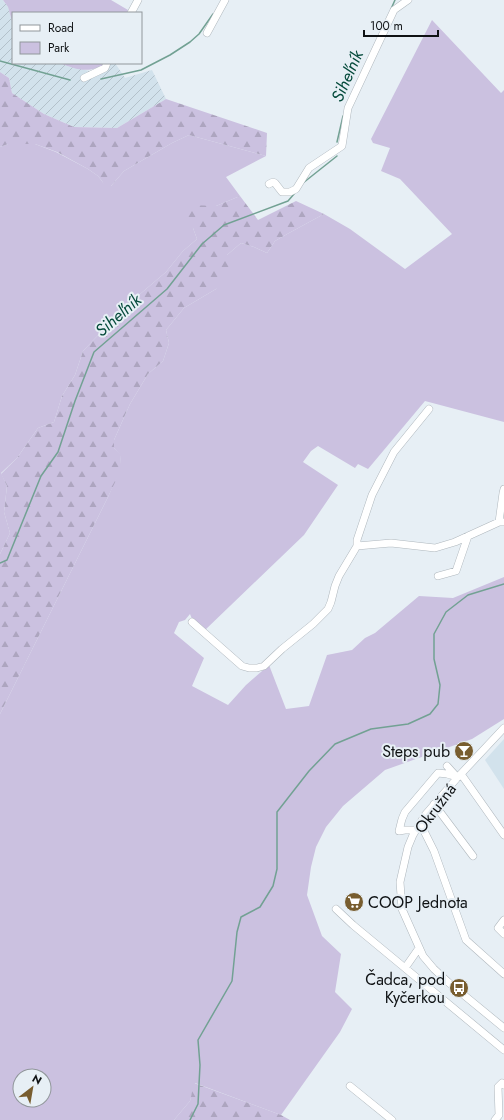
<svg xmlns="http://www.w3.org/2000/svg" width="504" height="1120" font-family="Jost,sans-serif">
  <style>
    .built { fill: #d2e2ec }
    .industrial { fill: url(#industrial-furrows) }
    .green { fill: #cbc1e0; fill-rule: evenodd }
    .forest { fill: url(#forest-firs) }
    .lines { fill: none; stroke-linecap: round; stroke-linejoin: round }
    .stream { stroke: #72a193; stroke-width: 1.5 }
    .minor-casing { stroke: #afb7bd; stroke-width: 8 }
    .minor { stroke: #fff; stroke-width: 7 }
    .labels { text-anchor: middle; stroke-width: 4; stroke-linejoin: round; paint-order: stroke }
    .poi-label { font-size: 16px; fill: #0f1214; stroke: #e7eff5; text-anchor: end }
    .street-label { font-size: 16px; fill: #0f1214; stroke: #e7eff5 }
    .water-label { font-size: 17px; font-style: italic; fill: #064b3c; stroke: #e7eff5 }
  </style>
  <defs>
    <pattern id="industrial-furrows" width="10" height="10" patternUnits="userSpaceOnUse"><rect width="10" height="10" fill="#d2e2ec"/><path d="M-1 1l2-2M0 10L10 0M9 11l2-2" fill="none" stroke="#b3c1ca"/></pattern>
    <pattern id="forest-firs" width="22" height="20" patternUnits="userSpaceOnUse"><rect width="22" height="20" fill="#cbc1e0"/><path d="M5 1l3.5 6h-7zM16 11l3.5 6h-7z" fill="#ada5bf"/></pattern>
  </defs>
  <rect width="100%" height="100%" fill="#e7eff5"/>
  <path class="built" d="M 504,739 L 504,789 L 485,760 Z"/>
  <path class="industrial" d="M 0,0 L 3,0 L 8,7 L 13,25 L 13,63 L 60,63 L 67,66 L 90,71 L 106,63 L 115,63 L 125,78 L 152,70 L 166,99 L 117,128 L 74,127 L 44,114 L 12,93 L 9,78 L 0,72 Z"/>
  <path class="green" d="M 3,0 L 111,0 L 128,10 L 127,13 L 13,13 L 13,25 L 8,7 Z
    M 432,20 L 501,93 L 504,90 L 504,422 L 425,401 L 368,469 L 358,464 L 355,468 L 318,446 L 311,451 L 303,462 L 338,485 L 304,535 L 204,631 L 192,619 L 190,614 L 185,620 L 179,622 L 174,633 L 204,658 L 192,686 L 228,705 L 246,685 L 269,665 L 286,709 L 309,706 L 327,655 L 352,650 L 365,638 L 375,633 L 419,596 L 453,598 L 504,577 L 504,719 L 472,739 L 385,770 L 343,806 L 326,827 L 316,847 L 311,867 L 307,895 L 322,936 L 341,954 L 335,992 L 352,1009 L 340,1032 L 281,1115 L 195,1083 L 190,1101 L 174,1120 L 0,1120 L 0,714 L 108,497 L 119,472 L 121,456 L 114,448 L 114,440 L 130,404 L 148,374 L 163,361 L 169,343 L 166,330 L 184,308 L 216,289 L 227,255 L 241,243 L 254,247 L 267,253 L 275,241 L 289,233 L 324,214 L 350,229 L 405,269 L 452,234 L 400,179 L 381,171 L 390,148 L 373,143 L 371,139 ZM 20,1076 L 44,1076 L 44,1100 L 20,1100 Z
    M 60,63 L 106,63 C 91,74 76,70 60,63 Z
    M 189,135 L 266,156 L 226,177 L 240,196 L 216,206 L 191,206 L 193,228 L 197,239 L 183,251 L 166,272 L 126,306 L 83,351 L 75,375 L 62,396 L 54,422 L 38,428 L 17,458 L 1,473 L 7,486 L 4,512 L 10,533 L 0,554 L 0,147 L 8,144 L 35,144 L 56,152 L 88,169 L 98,176 L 102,181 L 105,186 L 111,186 L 124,171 L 172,143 Z"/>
  <path class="forest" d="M 0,72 L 9,78 L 12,93 L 44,114 L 74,127 L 117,128 L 166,99 L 267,133 L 266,156 L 189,135 L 172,143 L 124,171 L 111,186 L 104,186 L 102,181 L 98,176 L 88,169 L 57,152 L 35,144 L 8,144 L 0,147 Z
    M 240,196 L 258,220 L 296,201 L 324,214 L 289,233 L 275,241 L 267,253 L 254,247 L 241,243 L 227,255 L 231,271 L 216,289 L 184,308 L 166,330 L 169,343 L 163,361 L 148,374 L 130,404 L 114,440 L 114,448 L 121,455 L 120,472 L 108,497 L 0,714 L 0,554 L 10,533 L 4,512 L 7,486 L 1,474 L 17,458 L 38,428 L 54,422 L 62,396 L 75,375 L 83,351 L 126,306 L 166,272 L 183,251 L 197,239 L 193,228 L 183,222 L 182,216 L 191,205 L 216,206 Z
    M 194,1083 L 281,1115 L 290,1120 L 174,1120 L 190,1101 Z"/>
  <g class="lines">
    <path class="stream" d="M 391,9 L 395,0
      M 0,61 L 70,80
      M 101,79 L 141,70 L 170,55 L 190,42 L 199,34 L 213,14
      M 337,142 L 343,116
      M 303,183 L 337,156
      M 0,563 L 7,560 L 41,476 L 58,452 L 75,401 L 94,352 L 167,289 L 202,244 L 224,225 L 288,201 L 294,194
      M 190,1120 L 198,1104 L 200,1065 L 198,1040 L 232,981 L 237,932 L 241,917 L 260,907 L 273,886 L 277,869 L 277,812 L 309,771 L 335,744 L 371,729 L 408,724 L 430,714 L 438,704 L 440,685 L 434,659 L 434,634 L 446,612 L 468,595 L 504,584"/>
    <defs>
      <path id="minor" d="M 131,13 L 138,0
        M 207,33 L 225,0
        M 84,78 L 105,68 L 107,63
        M 269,184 L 273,182 L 275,183 L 282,192 L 290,192 L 296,189 L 309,168 L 342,146 L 348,108 L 394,10 L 408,0
        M 429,409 L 394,452 L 372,495 L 357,540 L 357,546 L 391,543 L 435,548 L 455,542 L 499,522 L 504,522
        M 499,522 L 503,493 L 504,489
        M 438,576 L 456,571 L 468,536
        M 192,622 L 242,666 L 249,668 L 257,668 L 264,666 L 282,649 L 313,624 L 328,609 L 331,602 L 335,586 L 339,576 L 357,546
        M 504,728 L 458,777 L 425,815 L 413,835 L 408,847 L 400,882 L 402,909 L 423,956 L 434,969 L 448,982 L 504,1028
        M 447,766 L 456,776
        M 461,774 L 504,835
        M 434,804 L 473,856
        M 420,823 L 434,851 L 466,940 L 504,974
        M 416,830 L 405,830 L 399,831 L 402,819 L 405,812 L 438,773 L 447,774 L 458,777
        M 336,909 L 353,925 L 405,968 L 419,948
        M 504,920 L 498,928 L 504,934
        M 405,968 L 504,1050
        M 350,1086 L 392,1120
        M 495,1120 L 499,1115 L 498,1087 L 502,1083 L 504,1085"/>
    </defs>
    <use href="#minor" class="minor-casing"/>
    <use href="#minor" class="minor"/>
  </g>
  <defs>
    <symbol id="bar-disc" viewBox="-11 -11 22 22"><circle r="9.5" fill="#785d2f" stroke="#e7eff5"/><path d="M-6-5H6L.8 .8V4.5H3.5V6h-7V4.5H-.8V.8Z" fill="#fff"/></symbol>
    <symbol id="supermarket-disc" viewBox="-11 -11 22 22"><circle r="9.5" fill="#785d2f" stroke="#e7eff5"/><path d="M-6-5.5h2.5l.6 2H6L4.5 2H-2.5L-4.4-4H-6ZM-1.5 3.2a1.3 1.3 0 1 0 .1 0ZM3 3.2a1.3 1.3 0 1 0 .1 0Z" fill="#fff"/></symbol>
    <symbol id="bus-disc" viewBox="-11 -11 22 22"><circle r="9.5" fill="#785d2f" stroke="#e7eff5"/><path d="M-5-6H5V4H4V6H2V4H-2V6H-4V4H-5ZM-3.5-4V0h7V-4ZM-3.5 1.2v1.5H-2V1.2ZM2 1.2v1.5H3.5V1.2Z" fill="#fff"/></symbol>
  </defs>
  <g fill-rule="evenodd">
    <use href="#bar-disc" x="453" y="740" width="22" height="22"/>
    <use href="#supermarket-disc" x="343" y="891" width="22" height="22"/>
    <use href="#bus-disc" x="448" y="977" width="22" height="22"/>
  </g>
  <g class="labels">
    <g class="poi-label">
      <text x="450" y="757">Steps pub</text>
      <text x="368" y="908" text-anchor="start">COOP Jednota</text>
      <text x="445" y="985">Čadca, pod<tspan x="445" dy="18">Kyčerkou</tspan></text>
    </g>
    <g class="street-label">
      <text transform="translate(435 808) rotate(-53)" y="6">Okružná</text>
    </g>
    <g class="water-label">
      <text transform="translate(347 76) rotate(-66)" y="6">Siheľník</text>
      <text transform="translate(118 315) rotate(-41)" y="6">Siheľník</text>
    </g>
  </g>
  <rect x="12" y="12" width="130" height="52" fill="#e7eff5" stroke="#91979b"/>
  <rect x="20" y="25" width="20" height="6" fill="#ffffff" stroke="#91979b"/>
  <text x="48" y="32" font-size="12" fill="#0f1214">Road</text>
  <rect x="20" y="42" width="20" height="12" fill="#cbc1e0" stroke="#91979b"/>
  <text x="48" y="52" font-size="12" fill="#0f1214">Park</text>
  <g transform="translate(32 1088) rotate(31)"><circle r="19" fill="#e7eff5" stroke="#91979b"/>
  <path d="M0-3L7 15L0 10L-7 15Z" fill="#785d2f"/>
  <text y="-6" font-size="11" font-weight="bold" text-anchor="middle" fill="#0f1214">N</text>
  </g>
  <path d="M364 30v6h74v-6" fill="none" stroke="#0f1214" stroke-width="2"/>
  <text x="370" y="30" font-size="12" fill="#0f1214" stroke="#e7eff5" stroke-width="3" paint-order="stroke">100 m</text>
</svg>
